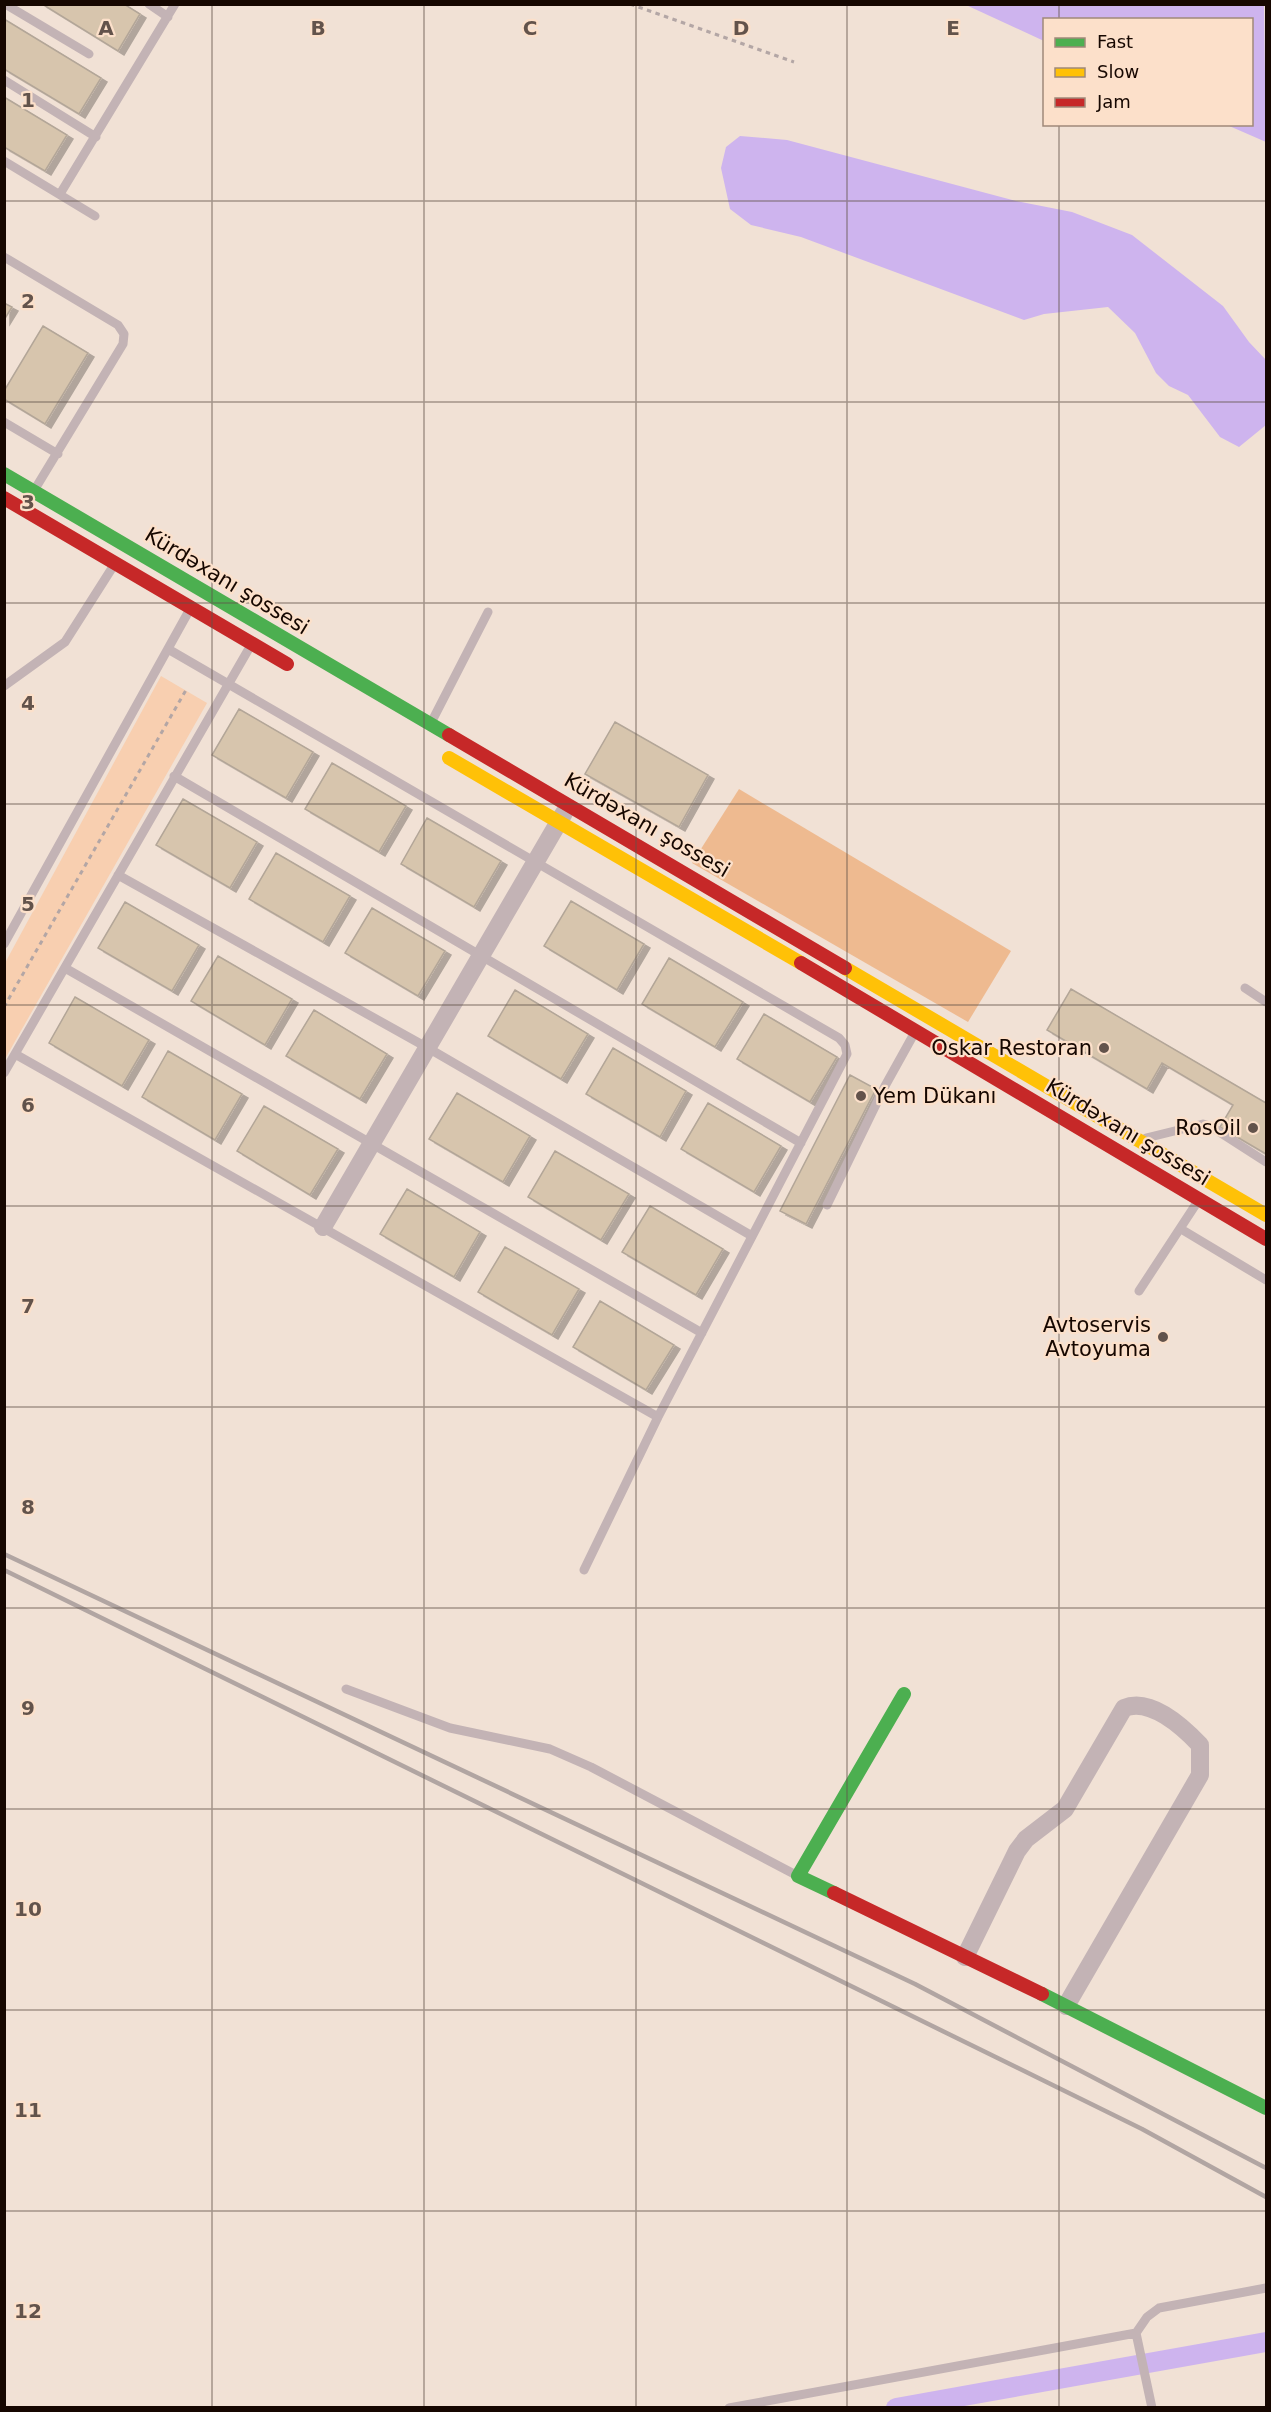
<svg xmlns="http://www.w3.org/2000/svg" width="1271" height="2412" font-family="'DejaVu Sans',sans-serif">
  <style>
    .green { fill: #f8cfb0 }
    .forest { fill: #eeba90 }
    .water { fill: #ceb4ee }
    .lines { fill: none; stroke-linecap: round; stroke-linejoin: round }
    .canal { stroke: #ceb4ee; stroke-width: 20 }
    .building { fill: #d7c5ad; stroke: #b3a698; stroke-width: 1.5; filter: url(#shadow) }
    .path { stroke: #b3a6a5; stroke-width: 3; stroke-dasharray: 4.5 4.5; stroke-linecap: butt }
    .lane { stroke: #c3b3b5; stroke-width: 9 }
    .street { stroke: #c3b3b5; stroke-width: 18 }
    .fast { stroke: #4caf50; stroke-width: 14 }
    .slow { stroke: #ffc107; stroke-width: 14 }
    .jam { stroke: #c62828; stroke-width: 14 }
    .rail { stroke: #b1a5a2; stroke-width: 4.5 }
    .grid { fill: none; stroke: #63534b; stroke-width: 1.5; stroke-opacity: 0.55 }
    .poi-dot { fill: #63534b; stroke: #fce0ca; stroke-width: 2 }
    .labels { text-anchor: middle; stroke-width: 4.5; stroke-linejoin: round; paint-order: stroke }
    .street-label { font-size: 21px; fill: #160700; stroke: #fce0ca }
    .poi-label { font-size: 21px; fill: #160700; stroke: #fce0ca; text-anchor: end }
    .grid-label { font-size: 20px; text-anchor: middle; font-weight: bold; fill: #63534b; stroke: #fce0ca; stroke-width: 4.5; stroke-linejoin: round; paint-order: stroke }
  </style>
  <defs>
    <filter id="shadow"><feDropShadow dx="6" dy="4" stdDeviation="0" flood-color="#0004"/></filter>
  </defs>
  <rect width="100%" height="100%" fill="#f1e1d5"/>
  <path class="green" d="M 161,676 L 207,703 L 5,1059 L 5,963 Z"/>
  <path class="forest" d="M 739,789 L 1011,951 L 968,1022 L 692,863 Z"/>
  <path class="water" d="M 966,5 L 1264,5 L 1266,142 L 1227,125 L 1252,124 L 1252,20 L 1044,20 L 1044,41 Z
    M 740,136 L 787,140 L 1016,201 L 1072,212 L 1132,235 L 1223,306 L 1249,342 L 1266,360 L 1266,425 L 1239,447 L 1220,437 L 1188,395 L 1169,386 L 1156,373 L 1135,333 L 1108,307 L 1044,314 L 1024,320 L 801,237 L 751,225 L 730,209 L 721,168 L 726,147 Z"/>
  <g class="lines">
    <path class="canal" d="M 896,2408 L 1266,2342"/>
  </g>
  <path class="building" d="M 42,4 L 124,4 L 140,14 L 118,51 Z
    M 4,19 L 101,78 L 79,114 L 4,69 Z
    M 4,97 L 67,135 L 45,171 L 4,147 Z
    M 4,303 L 12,307 L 4,320 Z
    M 43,326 L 88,353 L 45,424 L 4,399 L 4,391 Z
    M 239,709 L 313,752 L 286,798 L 212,755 Z
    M 615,722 L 708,775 L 679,827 L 585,774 Z
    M 332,763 L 406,806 L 379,852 L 305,809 Z
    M 183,799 L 257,842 L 230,888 L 156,845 Z
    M 427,818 L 501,861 L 474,907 L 401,864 Z
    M 276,853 L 350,896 L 323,942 L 249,899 Z
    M 571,901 L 644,944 L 617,990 L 544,946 Z
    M 125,902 L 199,945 L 172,991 L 98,948 Z
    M 372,908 L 445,951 L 418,996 L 345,953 Z
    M 218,956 L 292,999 L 265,1045 L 191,1001 Z
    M 669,958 L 743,1002 L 715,1047 L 642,1004 Z
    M 1071,989 L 1266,1103 L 1266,1154 L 1220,1127 L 1233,1105 L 1162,1063 L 1147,1089 L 1047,1030 Z
    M 515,990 L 588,1034 L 561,1079 L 488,1036 Z
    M 75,997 L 149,1040 L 122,1086 L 49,1043 Z
    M 314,1010 L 387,1054 L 360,1099 L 286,1056 Z
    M 764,1014 L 837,1057 L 810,1102 L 737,1059 Z
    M 613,1048 L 686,1091 L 660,1137 L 586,1094 Z
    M 168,1051 L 242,1094 L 215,1140 L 142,1097 Z
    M 850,1075 L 876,1089 L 806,1224 L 780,1211 Z
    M 457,1093 L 530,1136 L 503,1182 L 429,1139 Z
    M 708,1103 L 781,1146 L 754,1192 L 681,1149 Z
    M 264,1106 L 338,1149 L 310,1195 L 237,1151 Z
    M 555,1151 L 629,1194 L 601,1240 L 528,1197 Z
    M 407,1189 L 480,1232 L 454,1277 L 380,1234 Z
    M 650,1206 L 723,1249 L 696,1295 L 622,1252 Z
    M 505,1247 L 579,1289 L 552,1335 L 478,1292 Z
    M 600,1301 L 674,1345 L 646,1390 L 573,1347 Z"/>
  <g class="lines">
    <path class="path" d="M 630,4 L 794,62
      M 4,1007 L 186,690"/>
    <path class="lane" d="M 5,4 L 89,54
      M 149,4 L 168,17
      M 4,80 L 96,137
      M 4,161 L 95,216
      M 60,194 L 175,4
      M 4,257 L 118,325 L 124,334 L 123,344 L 35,489
      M 4,422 L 58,454
      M 168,649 L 839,1038 L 845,1045 L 847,1054 L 658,1417 L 584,1570
      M 4,686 L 65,642 L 114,565
      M 432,721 L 488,612
      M 174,776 L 801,1143
      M 118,875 L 428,1048 L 752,1236
      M 4,944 L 190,609
      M 65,968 L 702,1333
      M 1245,988 L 1266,1002
      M 15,1054 L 658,1417
      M 4,1073 L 251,645
      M 1146,1138 L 1203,1124 L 1210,1126 L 1266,1162
      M 827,1205 L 885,1086 L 915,1032
      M 1181,1229 L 1266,1280
      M 1139,1291 L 1198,1201
      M 346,1689 L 450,1728 L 550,1749 L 591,1767 L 796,1875
      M 1136,2333 L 1152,2408
      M 729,2408 L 1136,2333 L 1147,2317 L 1159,2308 L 1266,2288"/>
    <path class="street" d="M 323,1227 L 564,813
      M 965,1957 L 1017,1851 L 1026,1839 L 1065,1809 L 1124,1708 C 1150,1697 1183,1727 1200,1745 L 1200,1775 L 1066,2006"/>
    <path class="fast" d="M 4,474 L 449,735
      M 834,1893 L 798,1876 L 904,1694
      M 1042,1994 L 1266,2108"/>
    <path class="slow" d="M 449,758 L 801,963
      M 845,968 L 1266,1215"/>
    <path class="jam" d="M 4,498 L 287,664
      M 449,735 L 845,968
      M 801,963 L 1266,1239
      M 834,1893 L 1042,1994"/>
    <path class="rail" d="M 4,1554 L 915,1984 L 1266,2168
      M 4,1570 L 1142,2129 L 1266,2197"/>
  </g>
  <path class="grid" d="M 212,4 L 212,2408M 424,4 L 424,2408M 636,4 L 636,2408M 847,4 L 847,2408M 1059,4 L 1059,20M 1059,124 L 1059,2408M 4,201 L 1266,201M 4,402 L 1266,402M 4,603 L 1266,603M 4,804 L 1266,804M 4,1005 L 1266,1005M 4,1206 L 1266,1206M 4,1407 L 1266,1407M 4,1608 L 1266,1608M 4,1809 L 1266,1809M 4,2010 L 1266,2010M 4,2211 L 1266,2211"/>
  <g class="poi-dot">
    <circle cx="1104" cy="1048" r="6"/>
    <circle cx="861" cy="1096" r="6"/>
    <circle cx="1253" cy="1128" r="6"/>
    <circle cx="1163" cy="1337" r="6"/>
  </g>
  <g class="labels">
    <g class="street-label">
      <text transform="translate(227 581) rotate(31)" y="7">Kürdəxanı şossesi</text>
      <text transform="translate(647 825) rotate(30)" y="7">Kürdəxanı şossesi</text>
      <text transform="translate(1128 1132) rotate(31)" y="7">Kürdəxanı şossesi</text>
    </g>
    <g class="poi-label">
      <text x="1092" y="1055">Oskar Restoran</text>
      <text x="873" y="1103" text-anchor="start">Yem Dükanı</text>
      <text x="1241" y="1135">RosOil</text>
      <text x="1151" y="1332">Avtoservis<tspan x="1151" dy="24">Avtoyuma</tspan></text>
    </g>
  </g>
  <g class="grid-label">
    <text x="106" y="35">A</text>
    <text x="318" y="35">B</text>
    <text x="530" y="35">C</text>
    <text x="741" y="35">D</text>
    <text x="953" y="35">E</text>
    <text x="28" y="107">1</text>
    <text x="28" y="308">2</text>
    <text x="28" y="509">3</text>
    <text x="28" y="710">4</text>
    <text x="28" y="911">5</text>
    <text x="28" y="1112">6</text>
    <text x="28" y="1313">7</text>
    <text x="28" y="1514">8</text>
    <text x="28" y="1715">9</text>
    <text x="28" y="1916">10</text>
    <text x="28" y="2117">11</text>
    <text x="28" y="2318">12</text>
  </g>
  <rect width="1271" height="2412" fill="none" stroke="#160700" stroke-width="12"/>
  <rect x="1043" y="18" width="210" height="108" fill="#fce0ca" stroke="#a08979" stroke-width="1.5"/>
  <rect x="1055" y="38" width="30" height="9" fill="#4caf50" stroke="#a08979" stroke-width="1.5"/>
  <text x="1097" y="48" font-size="18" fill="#160700">Fast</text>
  <rect x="1055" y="68" width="30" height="9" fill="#ffc107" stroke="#a08979" stroke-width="1.5"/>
  <text x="1097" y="78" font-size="18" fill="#160700">Slow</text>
  <rect x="1055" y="98" width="30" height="9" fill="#c62828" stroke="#a08979" stroke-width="1.5"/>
  <text x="1097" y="108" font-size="18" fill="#160700">Jam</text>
</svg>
